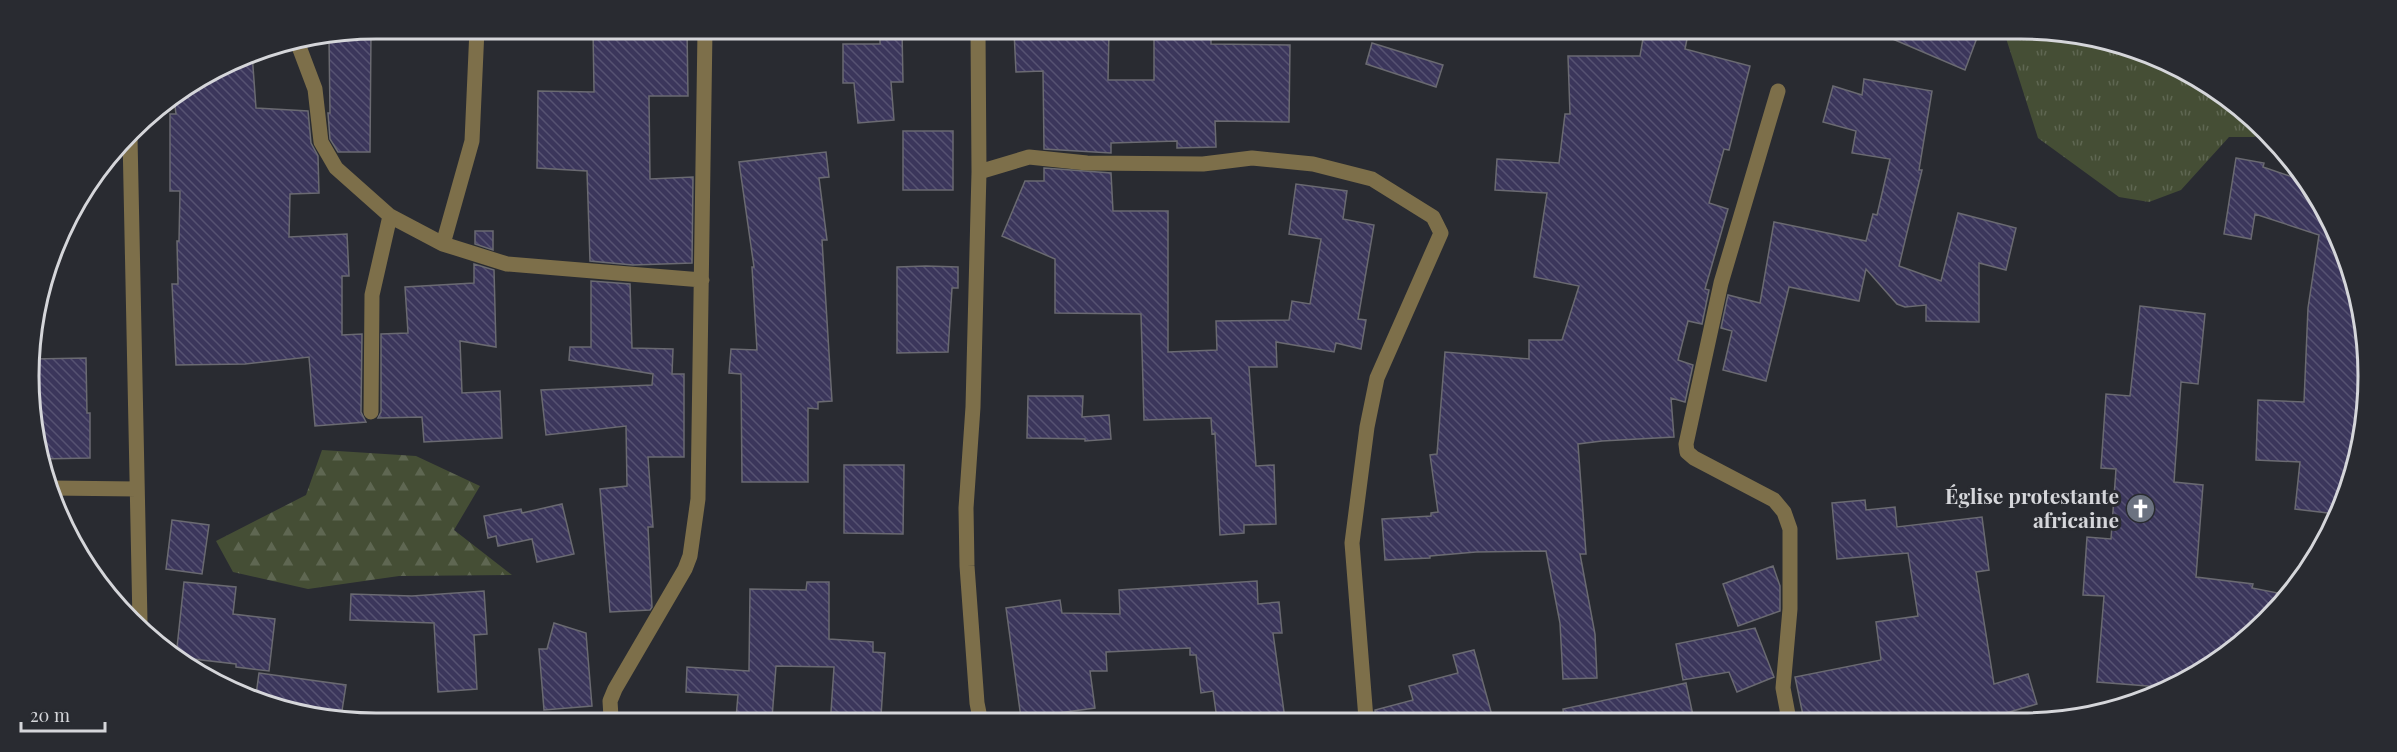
<svg xmlns="http://www.w3.org/2000/svg" width="2397" height="752" font-family="'Playfair Display',serif">
  <style>
    .grass { fill: url(#grass-tufts) }
    .forest { fill: url(#forest-firs) }
    .building { fill: url(#building-back-hatch); stroke: #6a6a71; stroke-width: 1.5 }
    .lines { fill: none; stroke-linecap: round; stroke-linejoin: round }
    .minor { stroke: #7d6f4a; stroke-width: 15 }
    .labels { text-anchor: middle; stroke-width: 6; stroke-linejoin: round; paint-order: stroke }
    .poi-label { font-size: 21px; font-weight: bold; fill: #d5d6da; stroke: #292b31; text-anchor: end }
    .rim { fill: none; stroke: #d5d6da; stroke-width: 3 }
  </style>
  <defs>
    <pattern id="grass-tufts" width="24" height="20" patternUnits="userSpaceOnUse" patternTransform="scale(1.5)"><rect width="24" height="20" fill="#454e35"/><path d="M3 7l-1-3M5 7V3M7 7l1-3M15 17l-1-3M17 17v-4M19 17l1-3" fill="none" stroke="#5f6752"/></pattern>
    <pattern id="forest-firs" width="22" height="20" patternUnits="userSpaceOnUse" patternTransform="scale(1.5)"><rect width="22" height="20" fill="#454e35"/><path d="M5 1l3.5 6h-7zM16 11l3.5 6h-7z" fill="#5f6752"/></pattern>
    <pattern id="building-back-hatch" width="6" height="6" patternUnits="userSpaceOnUse" patternTransform="scale(1.5)"><rect width="6" height="6" fill="#3b365b"/><path d="M-1 5l2 2M0 0l6 6M5-1l2 2" fill="none" stroke="#565272"/></pattern>
  </defs>
  <rect width="100%" height="100%" fill="#292b31"/>
  <path class="grass" d="M 2005,35 L 2089,35 L 2214,87 L 2261,134 L 2254,137 L 2229,137 L 2181,190 L 2149,202 L 2119,197 L 2038,138 Z"/>
  <path class="forest" d="M 322,450 L 416,456 L 480,486 L 454,530 L 512,575 L 399,576 L 308,589 L 233,572 L 216,541 L 306,495 Z"/>
  <path class="building" d="M 593,29 L 687,30 L 688,96 L 649,96 L 650,179 L 693,177 L 692,263 L 633,265 L 590,261 L 587,171 L 537,168 L 538,91 L 594,92 Z
    M 880,30 L 902,31 L 903,82 L 891,82 L 894,120 L 858,123 L 854,83 L 843,83 L 843,44 L 880,44 Z
    M 1014,31 L 1109,31 L 1108,80 L 1154,80 L 1154,32 L 1211,32 L 1211,44 L 1290,45 L 1289,122 L 1215,121 L 1216,147 L 1177,148 L 1177,141 L 1111,143 L 1111,153 L 1044,149 L 1043,71 L 1016,72 Z
    M 357,32 L 371,33 L 370,152 L 338,152 L 330,139 L 328,113 L 330,113 L 329,38 Z
    M 1644,33 L 1688,34 L 1685,49 L 1750,66 L 1729,150 L 1724,149 L 1709,203 L 1728,209 L 1705,289 L 1709,290 L 1702,324 L 1688,321 L 1678,360 L 1693,365 L 1685,402 L 1671,398 L 1674,437 L 1602,441 L 1578,444 L 1586,554 L 1580,554 L 1595,634 L 1597,678 L 1563,679 L 1560,623 L 1546,551 L 1476,552 L 1430,556 L 1430,558 L 1385,560 L 1382,519 L 1431,516 L 1431,513 L 1438,512 L 1430,455 L 1437,454 L 1445,352 L 1529,359 L 1529,340 L 1562,340 L 1579,286 L 1534,277 L 1547,193 L 1495,190 L 1497,159 L 1559,163 L 1565,114 L 1570,114 L 1568,56 L 1640,56 Z
    M 1881,34 L 1938,35 L 1978,35 L 1965,70 Z
    M 1372,43 L 1443,65 L 1436,87 L 1366,64 Z
    M 252,53 L 256,108 L 308,111 L 311,143 L 318,156 L 319,193 L 290,194 L 289,237 L 347,234 L 349,276 L 342,276 L 342,335 L 362,334 L 361,412 L 366,422 L 315,426 L 309,357 L 245,364 L 176,365 L 172,284 L 178,284 L 177,241 L 179,241 L 180,191 L 170,191 L 170,114 L 176,114 L 174,98 L 243,55 Z
    M 1864,79 L 1932,91 L 1919,170 L 1922,170 L 1899,266 L 1941,281 L 1958,213 L 2016,228 L 2006,270 L 1979,263 L 1979,322 L 1926,321 L 1926,305 L 1905,307 L 1897,304 L 1866,269 L 1859,301 L 1789,287 L 1766,381 L 1723,370 L 1732,331 L 1721,328 L 1728,295 L 1760,303 L 1774,222 L 1866,241 L 1873,214 L 1877,215 L 1890,159 L 1852,153 L 1856,131 L 1823,122 L 1833,86 L 1862,95 Z
    M 903,131 L 953,131 L 953,190 L 903,190 Z
    M 826,152 L 829,177 L 819,178 L 827,240 L 822,240 L 832,401 L 818,402 L 818,409 L 808,408 L 808,482 L 742,482 L 741,374 L 729,373 L 731,349 L 757,350 L 752,267 L 754,267 L 739,162 Z
    M 2236,158 L 2264,163 L 2263,167 L 2310,183 L 2362,309 L 2362,444 L 2336,514 L 2295,509 L 2300,462 L 2256,460 L 2258,400 L 2304,402 L 2308,308 L 2319,235 L 2255,214 L 2251,239 L 2224,234 Z
    M 1044,168 L 1111,173 L 1113,211 L 1168,211 L 1168,352 L 1217,350 L 1216,321 L 1289,320 L 1292,301 L 1310,304 L 1321,239 L 1289,234 L 1296,184 L 1347,191 L 1343,219 L 1374,225 L 1358,319 L 1366,320 L 1361,349 L 1336,343 L 1334,352 L 1276,342 L 1277,367 L 1249,367 L 1256,466 L 1274,465 L 1276,524 L 1244,525 L 1244,533 L 1220,535 L 1215,433 L 1212,434 L 1211,418 L 1144,420 L 1141,314 L 1055,313 L 1055,259 L 1002,236 L 1025,181 L 1044,181 Z
    M 475,231 L 493,231 L 493,250 L 475,244 Z
    M 474,264 L 494,270 L 496,347 L 460,341 L 462,393 L 500,391 L 502,438 L 424,442 L 422,417 L 378,418 L 381,412 L 381,334 L 408,333 L 405,287 L 474,283 Z
    M 926,266 L 958,267 L 958,288 L 952,288 L 948,352 L 897,353 L 897,267 Z
    M 591,281 L 630,284 L 632,348 L 673,349 L 672,374 L 684,374 L 684,457 L 648,457 L 653,527 L 648,527 L 652,607 L 650,610 L 610,612 L 600,489 L 627,486 L 626,426 L 546,435 L 541,390 L 652,385 L 653,374 L 569,360 L 570,347 L 591,347 Z
    M 2140,306 L 2205,314 L 2198,384 L 2181,382 L 2174,482 L 2203,485 L 2196,577 L 2253,584 L 2252,588 L 2278,593 L 2276,606 L 2250,637 L 2173,688 L 2097,682 L 2104,596 L 2083,595 L 2087,537 L 2111,539 L 2116,469 L 2101,468 L 2106,394 L 2130,396 Z
    M 86,358 L 87,413 L 90,413 L 90,458 L 40,459 L 33,359 Z
    M 1028,396 L 1083,396 L 1082,417 L 1109,415 L 1111,439 L 1085,441 L 1085,439 L 1027,438 Z
    M 844,465 L 904,465 L 903,534 L 844,533 Z
    M 1865,500 L 1866,510 L 1895,507 L 1897,527 L 1982,517 L 1989,570 L 1976,572 L 1994,684 L 2028,674 L 2037,704 L 1982,720 L 1804,720 L 1795,677 L 1881,660 L 1876,622 L 1918,616 L 1908,553 L 1837,559 L 1832,503 Z
    M 562,504 L 574,554 L 537,562 L 532,539 L 498,546 L 496,536 L 488,538 L 484,516 L 521,509 L 522,513 Z
    M 172,520 L 209,525 L 202,574 L 166,569 Z
    M 1773,566 L 1780,586 L 1780,611 L 1738,626 L 1723,584 Z
    M 1257,581 L 1258,604 L 1279,602 L 1282,633 L 1273,633 L 1285,719 L 1217,719 L 1213,691 L 1201,693 L 1196,655 L 1190,655 L 1190,648 L 1106,652 L 1107,671 L 1090,671 L 1095,708 L 1021,718 L 1006,608 L 1060,600 L 1062,613 L 1120,614 L 1119,590 Z
    M 184,582 L 236,587 L 233,614 L 275,619 L 269,671 L 236,667 L 236,664 L 176,657 Z
    M 807,582 L 829,582 L 829,639 L 873,642 L 873,652 L 885,653 L 881,716 L 831,712 L 834,667 L 776,666 L 772,718 L 736,718 L 738,695 L 686,692 L 687,667 L 749,671 L 750,589 L 806,590 Z
    M 484,591 L 487,634 L 474,635 L 477,689 L 438,692 L 434,623 L 350,620 L 351,594 L 412,596 Z
    M 554,623 L 586,633 L 592,706 L 544,710 L 539,649 L 547,649 Z
    M 1755,628 L 1774,677 L 1737,692 L 1729,672 L 1683,680 L 1676,644 Z
    M 1474,650 L 1493,719 L 1376,719 L 1375,710 L 1413,700 L 1409,686 L 1458,673 L 1453,655 Z
    M 259,673 L 346,685 L 341,717 L 308,717 L 256,695 Z
    M 1686,683 L 1694,720 L 1564,719 L 1563,709 Z"/>
  <g class="lines">
    <path class="minor" d="M 978,31 L 979,172 L 973,407 L 966,508 L 967,566 L 977,703 L 980,718
      M 298,44 L 315,89 L 321,142 L 336,168 L 390,216 L 443,244 L 507,264 L 702,280
      M 1778,91 L 1721,283 L 1686,444 L 1687,452 L 1694,458 L 1774,500 L 1784,512 L 1790,529 L 1790,609 L 1783,688 L 1789,720
      M 130,137 L 140,622
      M 979,172 L 1029,157 L 1087,163 L 1203,164 L 1252,158 L 1313,164 L 1372,179 L 1433,217 L 1441,233 L 1377,378 L 1367,427 L 1352,543 L 1366,719
      M 443,244 L 472,141 L 477,29
      M 371,412 L 372,295 L 390,216
      M 51,488 L 137,489
      M 611,717 L 610,701 L 615,689 L 685,569 L 690,556 L 698,499 L 705,30"/>
  </g>
  <defs>
    <symbol id="church-disc" viewBox="-11 -11 22 22"><circle r="9.5" fill="#6b7280" stroke="#292b31"/><path d="M-1.2-6h2.4v3.5h3.3v2.4h-3.3V6h-2.4V-.1h-3.3v-2.4h3.3Z" fill="#fff"/></symbol>
  </defs>
  <g fill-rule="evenodd">
    <use href="#church-disc" x="2124" y="492" width="33" height="33"/>
  </g>
  <g class="labels">
    <g class="poi-label">
      <text x="2119" y="504">Église protestante<tspan x="2119" dy="24">africaine</tspan></text>
    </g>
  </g>
  <path d="M0 0H2397V752H0ZM376 39H2021A337 337 0 0 1 2358 376V376A337 337 0 0 1 2021 713H376A337 337 0 0 1 39 376V376A337 337 0 0 1 376 39Z" fill="#292b31" fill-rule="evenodd"/>
  <path class="rim" d="M376 39H2021A337 337 0 0 1 2358 376V376A337 337 0 0 1 2021 713H376A337 337 0 0 1 39 376V376A337 337 0 0 1 376 39Z"/>
  <path d="M21 722v9h84v-9" fill="none" stroke="#d5d6da" stroke-width="3"/>
  <text x="30" y="722" font-size="18" fill="#d5d6da" stroke="#292b31" stroke-width="4.5" paint-order="stroke">20 m</text>
</svg>
